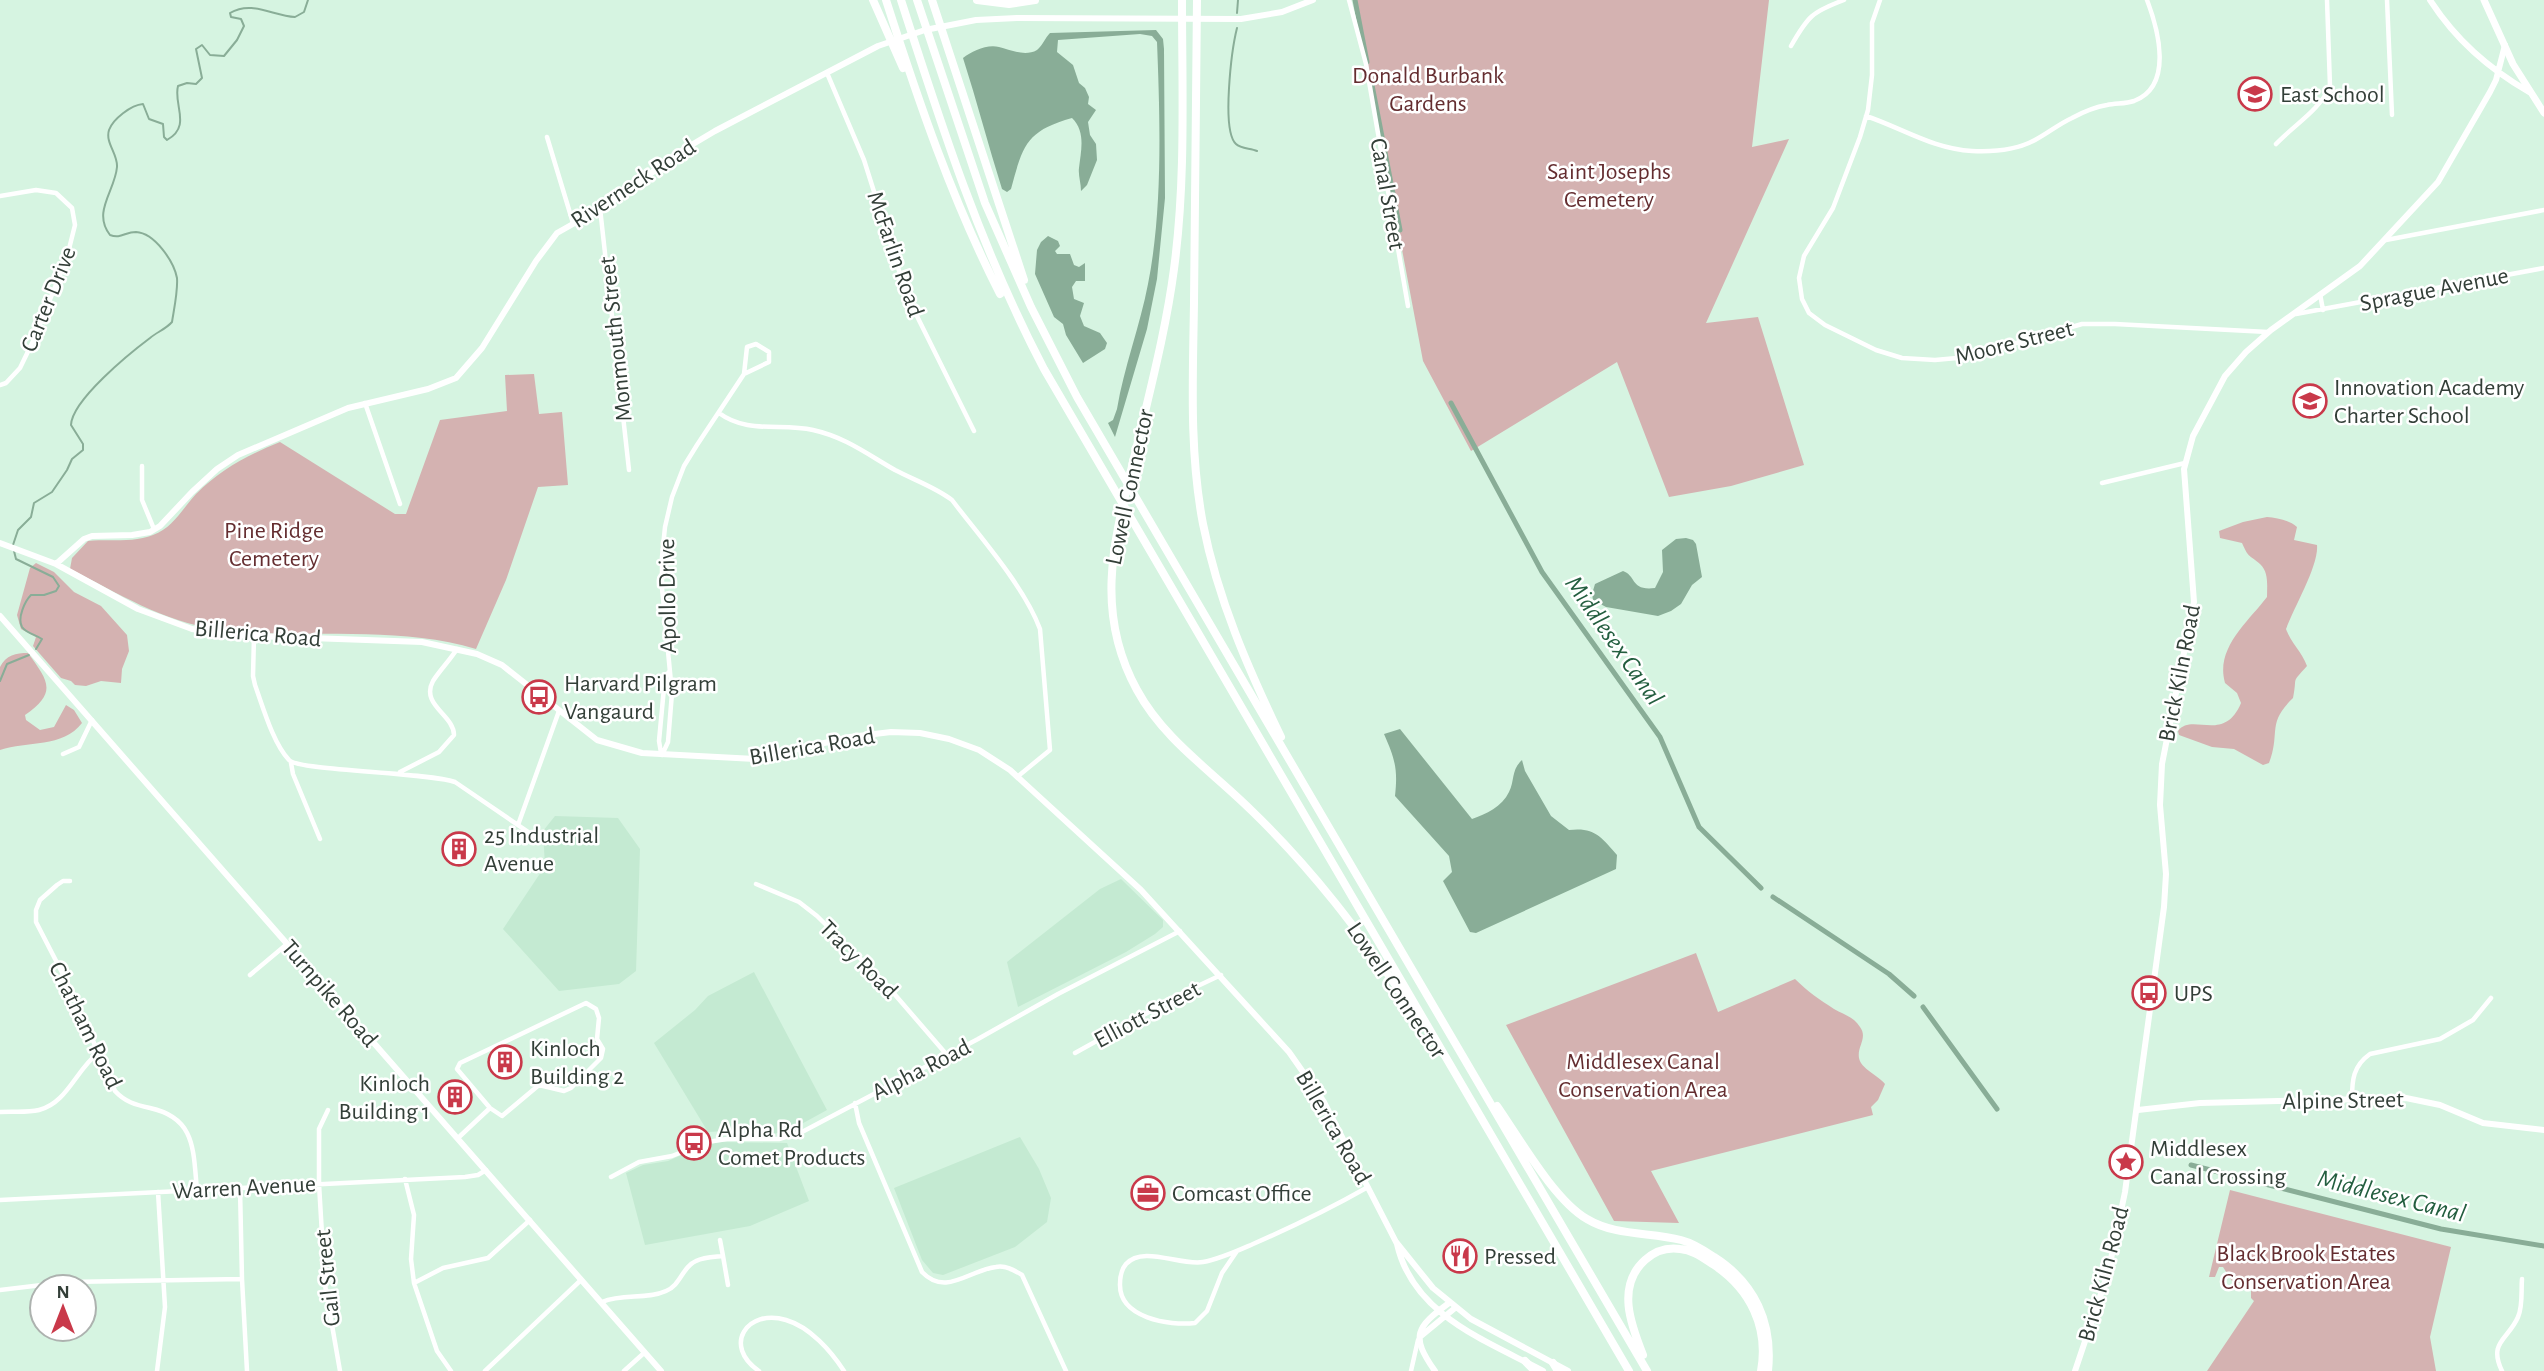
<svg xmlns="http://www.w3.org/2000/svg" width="2544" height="1371" font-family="'Alegreya Sans',sans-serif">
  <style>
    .built { fill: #c4ead2 }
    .green { fill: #d4b2b1 }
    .water { fill: #89ad97 }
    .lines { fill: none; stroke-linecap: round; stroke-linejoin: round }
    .stream { stroke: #89ad97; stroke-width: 2 }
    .canal { stroke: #89ad97; stroke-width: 5 }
    .street { stroke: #fff; stroke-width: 4.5 }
    .secondary { stroke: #fff; stroke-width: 6 }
    .primary { stroke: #fff; stroke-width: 7 }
    .highway { stroke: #fff; stroke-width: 8 }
    .labels { text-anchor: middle; stroke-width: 5; stroke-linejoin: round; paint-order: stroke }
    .park-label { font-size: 24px; fill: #642d30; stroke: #fff }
    .poi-label { font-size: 24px; fill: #333f38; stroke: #fff; text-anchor: start }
    .street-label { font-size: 24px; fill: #333f38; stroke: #fff }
    .water-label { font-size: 26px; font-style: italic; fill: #235e3f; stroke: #fff }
  </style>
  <rect width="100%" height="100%" fill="#d6f4e1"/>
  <path class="built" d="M 555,816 L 618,818 L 640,849 L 636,971 L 619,984 L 559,991 L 503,929 L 545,866 L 543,831 Z
    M 1121,879 L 1163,920 L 1163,927 L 1155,934 L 1126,952 L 1018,1007 L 1007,962 L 1100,889 Z
    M 754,972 L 827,1110 L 796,1127 L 774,1134 L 743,1130 L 708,1132 L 654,1043 L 695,1010 L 708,996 Z
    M 1020,1137 L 1039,1169 L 1051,1198 L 1047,1222 L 1015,1247 L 943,1275 L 933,1273 L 922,1260 L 894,1188 Z
    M 721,1142 L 787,1143 L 809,1201 L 750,1226 L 645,1245 L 626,1173 L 643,1165 L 668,1161 L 704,1145 Z"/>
  <path class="green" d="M 1355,0 L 1769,0 L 1752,147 L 1789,139 L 1706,323 L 1758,317 L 1804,465 L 1731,486 L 1669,497 L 1617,362 L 1471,451 L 1423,361 Z
    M 534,374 L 539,414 L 562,412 L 568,485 L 538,487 L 506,580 L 476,649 C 393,624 302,641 217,629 C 163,622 118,593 70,569 L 72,558 L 88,541 C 109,539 133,543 153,535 C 174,527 182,509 196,494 C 221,469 248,455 280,442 L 395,514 L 406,514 L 440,420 L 507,411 L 505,375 Z
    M 2267,517 C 2277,518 2289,520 2297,527 L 2294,540 L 2317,545 C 2319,565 2294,607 2286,629 C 2291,643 2302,652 2307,666 C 2290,685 2298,674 2293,698 C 2266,724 2281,732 2269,763 L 2263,765 L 2234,749 L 2212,747 L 2179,735 L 2178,731 C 2192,712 2224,744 2241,703 L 2237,693 L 2225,683 C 2215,648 2248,622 2267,597 C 2267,586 2269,572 2260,564 C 2249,554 2249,559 2242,543 L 2220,538 L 2219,531 L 2243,522 Z
    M 36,563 L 54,572 L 74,592 L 101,606 L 127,635 L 129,651 L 122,669 L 121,683 L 101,681 L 86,686 L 75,685 L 71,681 L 61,678 L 33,646 L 36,637 L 21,629 L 17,615 L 30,568 Z
    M 28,653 C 48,681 58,692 25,715 L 26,720 L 40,730 L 54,727 L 66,705 L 74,710 L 82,723 C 63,748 27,741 0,750 L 0,667 C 6,655 16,653 28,653 Z
    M 1696,953 L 1718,1012 L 1795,979 C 1807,991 1820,1000 1834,1009 C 1844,1015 1853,1016 1860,1027 C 1868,1038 1857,1046 1859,1058 C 1861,1069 1878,1075 1885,1084 L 1878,1100 L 1871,1107 L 1873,1115 L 1651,1171 L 1679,1223 L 1614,1221 L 1506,1025 Z
    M 2230,1190 L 2451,1247 L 2430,1337 L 2436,1371 L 2207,1371 L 2254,1301 L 2251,1298 L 2251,1286 L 2232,1281 L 2223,1267 L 2219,1267 L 2215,1277 L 2209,1277 Z"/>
  <path class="water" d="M 1156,30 L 1163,39 L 1164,49 L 1165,198 L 1157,279 L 1147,329 L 1115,437 L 1108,423 L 1113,420 L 1117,409 C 1124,367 1140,326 1148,284 C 1163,209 1160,118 1157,42 L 1152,36 L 1140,34 L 1058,40 L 1057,52 L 1073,65 L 1079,83 L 1085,88 L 1089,97 L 1088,104 L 1096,110 L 1088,122 L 1090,135 L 1096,144 L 1097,160 L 1087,185 L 1081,191 C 1081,183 1078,175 1079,168 C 1081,150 1086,132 1072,118 C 1026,131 1023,145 1011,189 L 1007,192 L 1002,189 C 988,145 977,101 963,58 C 972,51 987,44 999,47 C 1011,50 1025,57 1037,50 C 1043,45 1045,38 1050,33 Z
    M 1048,236 L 1058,241 L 1060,246 L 1055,251 L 1057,254 L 1070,254 L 1074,265 L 1079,267 L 1085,263 L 1085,281 L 1076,281 L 1072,287 L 1074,299 L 1084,303 L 1080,316 L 1084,326 L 1100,333 L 1107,343 L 1105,349 L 1083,363 L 1066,335 L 1063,324 L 1054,317 L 1035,274 L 1037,250 L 1041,242 Z
    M 1686,538 L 1693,540 L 1696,544 L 1702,577 L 1692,585 L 1681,604 L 1671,611 L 1658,616 L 1606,607 L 1593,600 L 1592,594 L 1595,584 L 1623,571 C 1637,576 1630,591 1655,588 L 1663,572 L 1662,550 L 1676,539 Z
    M 1400,729 L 1472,819 C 1486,814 1502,807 1509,792 C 1515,780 1511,770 1522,760 L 1525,771 L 1551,816 L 1569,830 C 1595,827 1601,837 1617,855 L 1616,869 L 1476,933 L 1470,932 L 1443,881 L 1452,872 L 1449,856 L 1395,796 C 1398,769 1395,759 1384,734 Z"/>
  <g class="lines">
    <path class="stream" d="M 1237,13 L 1238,0
      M 1237,28 C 1232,48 1221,130 1236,144 C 1241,149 1251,148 1257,151
      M 13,545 L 18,530 L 31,517 L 34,503 L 52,492 L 67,470 L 72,459 L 83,450 L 83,444 L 71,425 C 72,400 130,353 150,338 C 157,332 166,329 172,322 C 174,309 178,291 177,278 C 174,262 155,233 136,232 C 125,232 121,239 110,235 C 92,212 115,191 117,167 C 118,154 105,143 109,130 C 113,119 131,105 143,104 L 149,119 L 163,124 L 164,137 L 167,140 C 192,126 173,105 178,86 L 187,83 L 196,84 L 202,78 L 196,49 L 202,45 L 210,55 L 224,56 L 237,40 L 244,26 L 241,19 L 231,17 L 230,13 C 252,0 273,16 295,17 L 304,12 L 308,0
      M 14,551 L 16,559 L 53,577 L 59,586 L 56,591 L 44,595 L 31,595 C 25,601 17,618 22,627 C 26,633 36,635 42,639 L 36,649
      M 0,681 L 7,664 L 29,655"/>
    <path class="canal" d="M 1355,0 L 1367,62
      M 1372,85 L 1400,230
      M 1451,403 L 1542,572 L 1660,737 L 1699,827 L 1761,888
      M 1773,897 L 1889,974 L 1914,996
      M 1923,1007 L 1997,1109
      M 2191,1165 L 2441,1229 L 2544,1246"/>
    <path class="street" d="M 1349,0 L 1366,64 L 1408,306
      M 1880,0 L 1872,23 L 1872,75 L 1868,110 L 1860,137 L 1833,208 L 1804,256 L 1799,278 L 1802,299 L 1809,313 L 1825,325 L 1876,350 L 1902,358 L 1935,360 L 1968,357 L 2082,324 L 2115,324 L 2268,332
      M 2387,0 L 2392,115
      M 1791,46 C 1808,16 1812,12 1844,0
      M 827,73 L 864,160 L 907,296 L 974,431
      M 1866,116 C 1902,128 1933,149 1972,151 C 1993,152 2017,150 2035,140 C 2048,133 2059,124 2072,118 C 2083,112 2095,107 2107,105 C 2116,103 2125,104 2134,101 C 2174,86 2158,29 2147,0
      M 547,137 L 573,223
      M 2276,144 C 2294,125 2320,110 2330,86 L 2327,0
      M 0,196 L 36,190 L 56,193 L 72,208 L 75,225 L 67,257 L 35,337 L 20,368 L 6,383 L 0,385
      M 600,208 L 629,470
      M 2386,240 L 2544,210
      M 2320,294 L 2323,310
      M 2296,314 L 2544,268
      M 365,403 L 400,504
      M 719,413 C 747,434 781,423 813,430 C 845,437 867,454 895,470 C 914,480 935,487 952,500 C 980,537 1024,586 1040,629 L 1050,750 L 1017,777
      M 142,466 L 142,500 L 154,529
      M 2102,483 L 2185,463
      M 254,636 L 253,676 L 255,685 C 263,707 273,743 289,760 C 299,771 426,772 455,782 L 540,840
      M 661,753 L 659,741 L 665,677 L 669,672
      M 63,754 L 79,747 L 92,720
      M 662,755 L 668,742 L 672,693 L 662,588 L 662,557 L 665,527 L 672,497 L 684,466 L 697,445 L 744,374 L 769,362 L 769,352 L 756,344 L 747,347 L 744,374
      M 291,763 L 293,774 L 320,839
      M 400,772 L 439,752 L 454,735 C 454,715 420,705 433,681 C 440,670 450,660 457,649
      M 518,825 L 559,711
      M 70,881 L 63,881 L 57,885 L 40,900 L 36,910 L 36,922 L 69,986 L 115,1091 C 125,1102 136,1105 150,1108 C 196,1118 193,1150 197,1190
      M 756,884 L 799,902 L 817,916 L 884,982 L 947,1055
      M 250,975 L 287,944
      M 586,1003 L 596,1009 L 599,1018 L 597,1039 L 603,1049 L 601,1058 L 571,1088 L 564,1091 L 539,1085 L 502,1116 L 490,1108 L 457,1069 L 460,1063 Z
      M 1075,1053 L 1185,992 L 1221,975
      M 2352,1099 C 2352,1080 2353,1066 2370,1054 L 2440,1039 L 2473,1020 L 2491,998
      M 855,1103 L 859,1123 L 922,1272 C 946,1297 969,1270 996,1267 C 1005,1265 1014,1270 1022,1275 L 1066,1371
      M 328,1110 L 319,1129 L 319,1184 L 325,1285 L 340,1371
      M 0,1112 C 13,1111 26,1113 39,1110 C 67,1103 76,1070 98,1053
      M 458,1138 L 490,1108
      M 611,1177 L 639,1162 L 672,1156 L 707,1142 L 727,1139 L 779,1139 L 802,1132 L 978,1039 L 1058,994 L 1180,931
      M 405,1179 L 414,1215 L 411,1259 L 414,1283 L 437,1351 L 451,1371
      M 240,1188 L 242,1279 L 247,1371
      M 0,1200 L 465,1177 L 478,1175 L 486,1170
      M 720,1240 L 723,1256
      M 1237,1251 L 1222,1273 L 1207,1311 L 1195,1323 C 1169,1326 1119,1318 1120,1284 C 1120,1277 1121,1270 1126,1264 C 1143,1245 1180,1266 1203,1262 C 1220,1259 1237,1251 1253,1244 C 1292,1227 1331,1208 1368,1187
      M 414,1283 L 443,1268 L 488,1258 L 530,1220
      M 0,1290 L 67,1282 L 242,1279
      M 602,1302 C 623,1293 646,1300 666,1291 C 681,1285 682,1267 696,1261 C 704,1257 714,1257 723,1256 L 728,1285
      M 157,1371 L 165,1307 L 158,1192
      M 485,1371 L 581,1280
      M 624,1371 L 644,1353
      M 759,1371 C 722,1346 747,1308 786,1320 C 810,1327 831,1351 844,1371
      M 1411,1371 L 1418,1340
      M 2502,1371 C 2488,1342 2508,1340 2518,1317 C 2523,1306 2521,1291 2522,1279"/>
    <path class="secondary" d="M 2430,0 C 2456,40 2488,68 2529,92
      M 0,543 L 56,564 L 138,609 L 192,629 L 228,635 L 422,642 L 477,654 L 502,665 L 597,740 L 642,753 L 755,759 L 850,737 L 891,732 L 920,733 L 949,739 L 979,750 L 1010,770 L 1141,890 L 1289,1052 L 1324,1102 L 1396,1242 L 1433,1288 L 1471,1319 L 1568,1371
      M 56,564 L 84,539 L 92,536 L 132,535 L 150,532 L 160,526 L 192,492 L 217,469 L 238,455 L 348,408 L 428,389 L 456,378 L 482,348 L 536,261 L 557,233 L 610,203 L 683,150 L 715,131 L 878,46 L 925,30 L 976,20 L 1017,18 L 1241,19 L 1282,12 L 1313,0
      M 0,616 L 661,1371
      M 2138,1110 L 2200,1103 L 2406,1098 L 2440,1105 L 2483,1123 L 2544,1130
      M 1397,1244 C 1413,1315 1485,1340 1543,1371
      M 1421,1336 L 1455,1308
      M 1435,1371 C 1410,1336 1416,1327 1449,1303
      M 2075,1371 L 2108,1273 L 2125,1192 L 2164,907 L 2166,874 L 2160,805 L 2162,764 L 2194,602 L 2184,469 L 2193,436 L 2225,376 L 2246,352 L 2271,330 L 2360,266 L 2438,182 L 2490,92 L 2496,80 L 2505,45"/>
    <path class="primary" d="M 2484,0 L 2513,64 L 2544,113"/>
    <path class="highway" d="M 873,0 L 903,68
      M 886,0 C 918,100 952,200 1000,294
      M 901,0 C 942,128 981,249 1044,369 L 1629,1371
      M 917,0 L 985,203 L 1031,307 L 1077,397 L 1647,1371
      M 932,0 L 1024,280
      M 977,0 L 1009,4 L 1035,0
      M 1182,0 C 1182,89 1186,180 1174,269 C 1166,330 1150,390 1136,450 C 1116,534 1092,608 1137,690 C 1164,740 1213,772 1252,811 C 1314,871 1359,931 1407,1002
      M 1197,0 C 1196,101 1195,201 1194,302 C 1193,376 1189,451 1203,524 C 1218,600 1248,668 1281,737
      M 1497,1106 C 1520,1139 1554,1200 1587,1219 C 1615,1236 1650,1232 1681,1240 C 1693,1243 1704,1250 1714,1257 C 1755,1283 1773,1323 1768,1371
      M 1643,1355 C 1631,1325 1616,1286 1645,1260 C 1655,1251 1666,1247 1680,1249 C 1693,1250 1703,1258 1714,1265 C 1750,1289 1769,1327 1761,1371
      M 1525,1361 L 1535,1371
      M 1553,1363 L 1558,1371"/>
  </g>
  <defs>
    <symbol id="school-ring" viewBox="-11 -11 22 22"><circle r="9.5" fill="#fff" stroke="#c9394a" stroke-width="1.5"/><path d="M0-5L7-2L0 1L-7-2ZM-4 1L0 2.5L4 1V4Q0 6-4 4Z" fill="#c9394a"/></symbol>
    <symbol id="bus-ring" viewBox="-11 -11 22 22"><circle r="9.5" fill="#fff" stroke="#c9394a" stroke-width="1.5"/><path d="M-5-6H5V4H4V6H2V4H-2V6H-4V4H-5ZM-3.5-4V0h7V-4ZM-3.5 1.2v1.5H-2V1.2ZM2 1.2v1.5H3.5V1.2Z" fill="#c9394a"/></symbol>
    <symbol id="building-ring" viewBox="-11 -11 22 22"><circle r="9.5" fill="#fff" stroke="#c9394a" stroke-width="1.5"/><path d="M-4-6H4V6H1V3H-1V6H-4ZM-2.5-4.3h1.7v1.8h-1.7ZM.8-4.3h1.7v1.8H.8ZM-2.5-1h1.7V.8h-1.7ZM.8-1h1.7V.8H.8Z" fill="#c9394a"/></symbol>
    <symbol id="sight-ring" viewBox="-11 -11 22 22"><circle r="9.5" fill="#fff" stroke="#c9394a" stroke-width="1.5"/><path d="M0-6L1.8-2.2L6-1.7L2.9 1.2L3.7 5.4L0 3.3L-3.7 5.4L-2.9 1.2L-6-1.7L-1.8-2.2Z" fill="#c9394a"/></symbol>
    <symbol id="office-ring" viewBox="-11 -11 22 22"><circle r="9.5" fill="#fff" stroke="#c9394a" stroke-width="1.5"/><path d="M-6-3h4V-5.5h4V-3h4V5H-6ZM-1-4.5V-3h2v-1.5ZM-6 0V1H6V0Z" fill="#c9394a"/></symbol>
    <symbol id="restaurant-ring" viewBox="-11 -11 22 22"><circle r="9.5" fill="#fff" stroke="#c9394a" stroke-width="1.5"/><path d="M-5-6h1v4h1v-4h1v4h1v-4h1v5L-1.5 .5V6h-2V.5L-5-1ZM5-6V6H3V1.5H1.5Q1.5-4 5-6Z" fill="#c9394a"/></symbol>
  </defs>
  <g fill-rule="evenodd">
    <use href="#school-ring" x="2236" y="75" width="38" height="38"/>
    <use href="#school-ring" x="2291" y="382" width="38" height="38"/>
    <use href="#bus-ring" x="520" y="678" width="38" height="38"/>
    <use href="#building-ring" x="440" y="830" width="38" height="38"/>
    <use href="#bus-ring" x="2130" y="974" width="38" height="38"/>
    <use href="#building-ring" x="486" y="1043" width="38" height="38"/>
    <use href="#building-ring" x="436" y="1078" width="38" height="38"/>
    <use href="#bus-ring" x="675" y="1124" width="38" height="38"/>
    <use href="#sight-ring" x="2107" y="1143" width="38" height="38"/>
    <use href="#office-ring" x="1129" y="1174" width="38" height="38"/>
    <use href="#restaurant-ring" x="1441" y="1237" width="38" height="38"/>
  </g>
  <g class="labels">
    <g class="park-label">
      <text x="1428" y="83">Donald Burbank<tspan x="1428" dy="28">Gardens</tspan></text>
      <text x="1609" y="179">Saint Josephs<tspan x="1609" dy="28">Cemetery</tspan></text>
      <text x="274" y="538">Pine Ridge<tspan x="274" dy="28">Cemetery</tspan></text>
      <text x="1643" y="1069">Middlesex Canal<tspan x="1643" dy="28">Conservation Area</tspan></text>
      <text x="2306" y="1261">Black Brook Estates<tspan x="2306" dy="28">Conservation Area</tspan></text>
    </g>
    <g class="poi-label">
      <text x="2280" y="102">East School</text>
      <text x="2334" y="395">Innovation Academy<tspan x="2334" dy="28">Charter School</tspan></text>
      <text x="564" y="691">Harvard Pilgram<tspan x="564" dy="28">Vangaurd</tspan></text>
      <text x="484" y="843">25 Industrial<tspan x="484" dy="28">Avenue</tspan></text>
      <text x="2174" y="1001">UPS</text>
      <text x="530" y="1056">Kinloch<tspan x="530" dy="28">Building 2</tspan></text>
      <text x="430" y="1091" text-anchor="end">Kinloch<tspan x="430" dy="28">Building 1</tspan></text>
      <text x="718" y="1137">Alpha Rd<tspan x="718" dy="28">Comet Products</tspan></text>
      <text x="2150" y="1156">Middlesex<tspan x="2150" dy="28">Canal Crossing</tspan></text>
      <text x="1172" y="1201">Comcast Office</text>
      <text x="1484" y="1264">Pressed</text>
    </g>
    <g class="street-label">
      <text transform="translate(633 183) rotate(-33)" y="8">Riverneck Road</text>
      <text transform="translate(1388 194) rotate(80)" y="8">Canal Street</text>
      <text transform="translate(896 254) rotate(71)" y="8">McFarlin Road</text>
      <text transform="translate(2434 289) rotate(-11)" y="8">Sprague Avenue</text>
      <text transform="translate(48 299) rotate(-68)" y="8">Carter Drive</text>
      <text transform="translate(615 339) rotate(-96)" y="8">Monmouth Street</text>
      <text transform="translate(2014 342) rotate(-14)" y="8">Moore Street</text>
      <text transform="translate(1129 487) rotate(-78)" y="8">Lowell Connector</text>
      <text transform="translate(667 596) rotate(-91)" y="8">Apollo Drive</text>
      <text transform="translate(258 633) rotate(5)" y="8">Billerica Road</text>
      <text transform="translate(2179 673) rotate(-79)" y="8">Brick Kiln Road</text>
      <text transform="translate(812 746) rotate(-10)" y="8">Billerica Road</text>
      <text transform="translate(859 959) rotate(45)" y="8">Tracy Road</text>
      <text transform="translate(1397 990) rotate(56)" y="8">Lowell Connector</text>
      <text transform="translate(330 993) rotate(49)" y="8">Turnpike Road</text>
      <text transform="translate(1147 1014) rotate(-28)" y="8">Elliott Street</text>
      <text transform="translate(86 1025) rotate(64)" y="8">Chatham Road</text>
      <text transform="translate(921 1069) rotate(-27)" y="8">Alpha Road</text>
      <text transform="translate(2343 1100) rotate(-1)" y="8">Alpine Street</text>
      <text transform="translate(1334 1127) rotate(60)" y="8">Billerica Road</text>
      <text transform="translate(244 1187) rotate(-3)" y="8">Warren Avenue</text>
      <text transform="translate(2103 1274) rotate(-75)" y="8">Brick Kiln Road</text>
      <text transform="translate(327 1278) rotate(-96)" y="8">Gail Street</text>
    </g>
    <g class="water-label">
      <text transform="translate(1615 640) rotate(55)" y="9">Middlesex Canal</text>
      <text transform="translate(2392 1195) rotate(14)" y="9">Middlesex Canal</text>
    </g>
  </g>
  <g transform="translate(63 1308)"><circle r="33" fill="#ffffff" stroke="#adb2af" stroke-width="2"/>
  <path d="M0-5L12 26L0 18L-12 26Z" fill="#c9394a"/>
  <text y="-10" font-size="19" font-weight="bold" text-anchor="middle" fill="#333f38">N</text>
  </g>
</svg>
